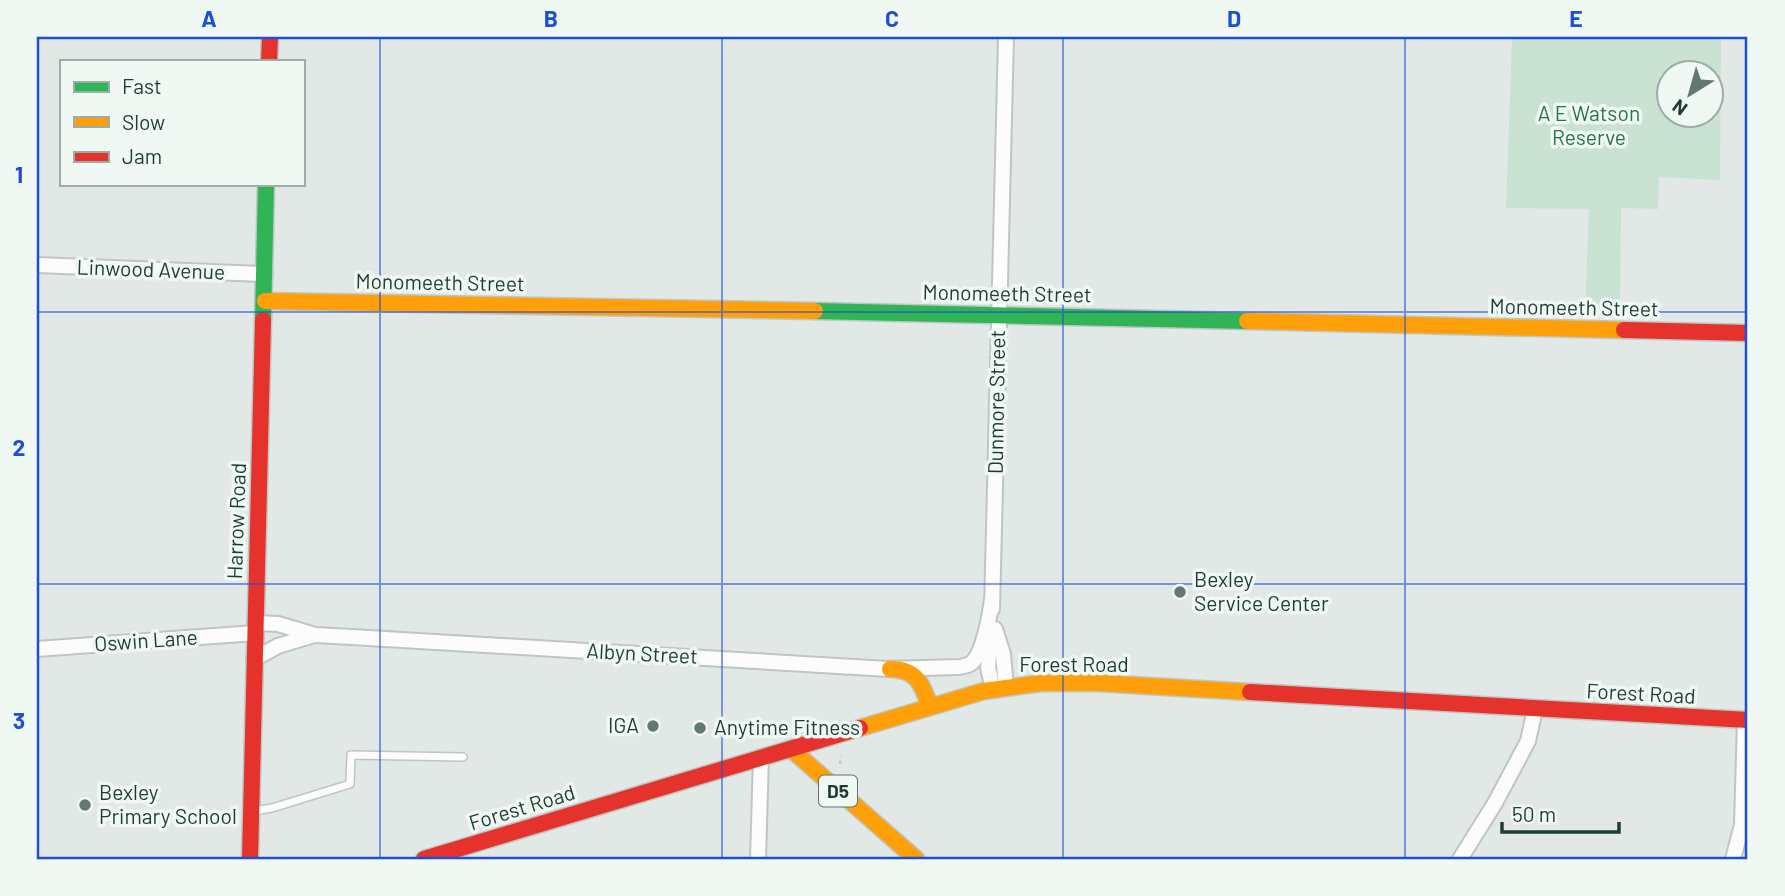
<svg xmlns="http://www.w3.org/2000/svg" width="1785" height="896" font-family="Barlow,sans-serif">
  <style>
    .green { fill: #cae2d1; fill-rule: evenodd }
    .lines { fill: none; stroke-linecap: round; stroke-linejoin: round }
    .lane-casing { stroke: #bfc5c2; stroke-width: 10 }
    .street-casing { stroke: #bfc5c2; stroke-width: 18 }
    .fast-casing { stroke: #bdc6c2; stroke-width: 19 }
    .slow-casing { stroke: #bdc6c2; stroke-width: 19 }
    .jam-casing { stroke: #bdc6c2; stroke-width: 19 }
    .path { stroke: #bfc8c4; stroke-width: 2.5; stroke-dasharray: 3.5 5; stroke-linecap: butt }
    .lane { stroke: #fbfcfb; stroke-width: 7 }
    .street { stroke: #fbfcfb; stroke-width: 14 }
    .fast { stroke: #30b455; stroke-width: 16 }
    .slow { stroke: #ff9f0a; stroke-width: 16 }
    .jam { stroke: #e5322d; stroke-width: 16 }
    .grid { fill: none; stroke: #1d4ed8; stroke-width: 2; stroke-opacity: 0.55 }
    .poi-dot { fill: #637872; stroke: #eff8f3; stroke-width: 2.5 }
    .labels { text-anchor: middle; stroke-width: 7; stroke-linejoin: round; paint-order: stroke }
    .shield { fill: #eff8f3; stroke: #5d746d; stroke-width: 2 }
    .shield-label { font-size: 19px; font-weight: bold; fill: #1f3c34 }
    .park-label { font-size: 21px; fill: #287445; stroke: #eff8f3 }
    .street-label { font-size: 21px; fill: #1f3c34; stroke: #eff8f3 }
    .poi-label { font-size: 21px; fill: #1f3c34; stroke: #eff8f3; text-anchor: start }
    .neatline { fill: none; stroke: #1d4ed8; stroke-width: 2.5 }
    .grid-label { font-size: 23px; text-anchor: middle; font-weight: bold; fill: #1d4ed8 }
  </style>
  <rect width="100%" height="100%" fill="#e2e8e5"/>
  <path class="green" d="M 1512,37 L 1721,37 L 1720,180 L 1659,177 L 1658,209 L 1621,208 L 1620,316 L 1585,313 L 1589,209 L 1506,208 ZM 1670,74 L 1712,74 L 1712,116 L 1670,116 Z"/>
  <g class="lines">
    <defs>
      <path id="lane" d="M 254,811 L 272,808 L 350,784 L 351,755 L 463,757"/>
      <path id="street" d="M 37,265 L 265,274
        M 992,609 L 1006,37
        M 255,623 L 278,624 L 315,635 L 352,637 L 888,669 L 959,667 C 963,666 966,666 970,664 C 983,656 990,614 992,599
        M 995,629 L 1003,654 L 1006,687
        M 991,633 L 988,667 L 993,690
        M 37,649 L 255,633
        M 254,659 L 278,646 L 314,635
        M 758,859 L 761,757
        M 1460,859 L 1495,803 L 1528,741 L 1535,709
        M 1733,859 L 1742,825 L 1745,720"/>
      <path id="fast" d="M 815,311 L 1247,321
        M 263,320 L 266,184"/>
      <path id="slow" d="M 265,301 L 815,311
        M 1247,321 L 1624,330
        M 890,669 C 917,669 922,684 930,707
        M 860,728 L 984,691 L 1041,683 L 1098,683 L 1250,692
        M 791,749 L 916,859"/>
      <path id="jam" d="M 269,61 L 270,37
        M 1624,330 L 1748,333
        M 1250,692 L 1748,720
        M 250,859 L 263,320
        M 424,859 L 860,728"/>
    </defs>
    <use href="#lane" class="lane-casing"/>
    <use href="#street" class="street-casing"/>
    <use href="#fast" class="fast-casing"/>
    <use href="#slow" class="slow-casing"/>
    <use href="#jam" class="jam-casing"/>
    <path class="path" d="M 840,764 L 841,755"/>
    <use href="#lane" class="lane"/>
    <use href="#street" class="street"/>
    <use href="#fast" class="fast"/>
    <use href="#slow" class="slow"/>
    <use href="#jam" class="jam"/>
  </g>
  <path class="grid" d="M 380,37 L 380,859M 722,37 L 722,859M 1063,37 L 1063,859M 1405,37 L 1405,859M 37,312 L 1748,312M 37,584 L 1748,584"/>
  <g class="poi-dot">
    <circle cx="1180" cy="592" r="7"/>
    <circle cx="653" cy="726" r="7"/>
    <circle cx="700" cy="728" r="7"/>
    <circle cx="85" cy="805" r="7"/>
  </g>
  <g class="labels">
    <rect class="shield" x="819" y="775.5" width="38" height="31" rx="5"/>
    <g class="shield-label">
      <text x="838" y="798">D5</text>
    </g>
    <g class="park-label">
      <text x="1589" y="121">A E Watson<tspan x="1589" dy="24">Reserve</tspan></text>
    </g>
    <g class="street-label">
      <text transform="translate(151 270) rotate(2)" y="7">Linwood Avenue</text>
      <text transform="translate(440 283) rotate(1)" y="7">Monomeeth Street</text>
      <text transform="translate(1007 294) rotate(1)" y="7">Monomeeth Street</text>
      <text transform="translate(1574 308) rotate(1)" y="7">Monomeeth Street</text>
      <text transform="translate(997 402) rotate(-89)" y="7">Dunmore Street</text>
      <text transform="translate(237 521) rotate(-88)" y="7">Harrow Road</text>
      <text transform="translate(146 641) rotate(-4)" y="7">Oswin Lane</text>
      <text transform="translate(642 654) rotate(3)" y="7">Albyn Street</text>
      <text x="1074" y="672">Forest Road</text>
      <text transform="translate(1641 694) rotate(3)" y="7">Forest Road</text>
      <text transform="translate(522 808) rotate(-17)" y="7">Forest Road</text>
    </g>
    <g class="poi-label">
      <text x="1194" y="587">Bexley<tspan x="1194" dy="24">Service Center</tspan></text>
      <text x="639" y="733" text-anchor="end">IGA</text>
      <text x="714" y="735">Anytime Fitness</text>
      <text x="99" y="800">Bexley<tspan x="99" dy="24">Primary School</tspan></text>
    </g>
  </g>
  <rect width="1785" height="896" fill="none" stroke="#eff8f3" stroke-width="77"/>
  <rect x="60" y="60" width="245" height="126" fill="#eff8f3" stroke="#9cada7" stroke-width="2"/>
  <rect x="74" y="82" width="35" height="10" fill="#30b455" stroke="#9cada7" stroke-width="2"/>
  <text x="122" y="94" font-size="21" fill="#1f3c34">Fast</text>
  <rect x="74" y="117" width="35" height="10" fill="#ff9f0a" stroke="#9cada7" stroke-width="2"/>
  <text x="122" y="130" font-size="21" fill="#1f3c34">Slow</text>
  <rect x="74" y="152" width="35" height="10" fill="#e5322d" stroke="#9cada7" stroke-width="2"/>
  <text x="122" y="164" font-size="21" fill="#1f3c34">Jam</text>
  <g transform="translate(1690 94) rotate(217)"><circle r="33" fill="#eff8f3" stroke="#9cada7" stroke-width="2"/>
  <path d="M0-5L12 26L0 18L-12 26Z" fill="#637872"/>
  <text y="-10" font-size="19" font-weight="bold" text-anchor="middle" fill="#1f3c34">N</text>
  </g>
  <path d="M1502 822v10h117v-10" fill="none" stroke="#1f3c34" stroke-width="3.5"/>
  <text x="1512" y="822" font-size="21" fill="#1f3c34" stroke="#eff8f3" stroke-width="5" paint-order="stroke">50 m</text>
  <rect x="38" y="38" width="1708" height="820" class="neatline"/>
  <g class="grid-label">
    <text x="209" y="27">A</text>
    <text x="551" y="27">B</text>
    <text x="892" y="27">C</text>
    <text x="1234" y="27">D</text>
    <text x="1576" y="27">E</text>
    <text x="19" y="183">1</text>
    <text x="19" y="456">2</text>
    <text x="19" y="729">3</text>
  </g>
</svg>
